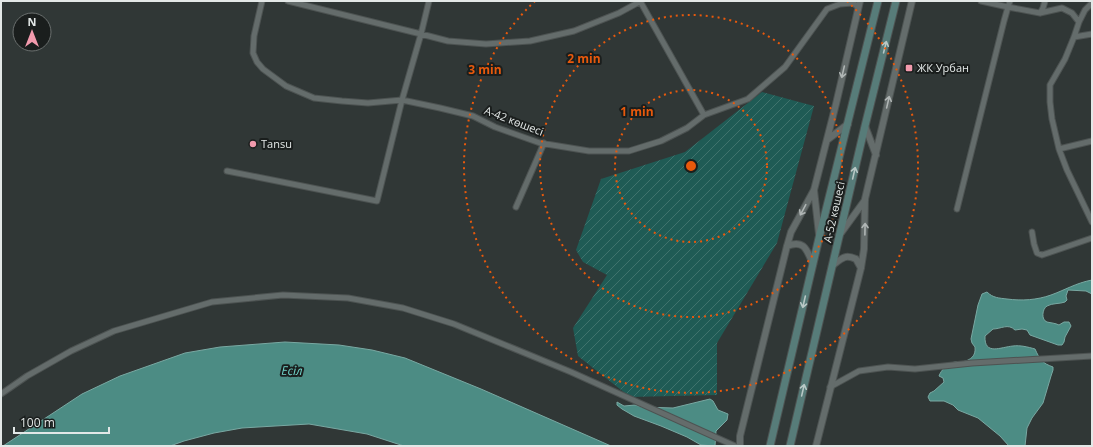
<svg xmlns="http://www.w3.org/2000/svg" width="1093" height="447" font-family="'Open Sans',sans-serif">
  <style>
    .garden { fill: url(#garden-furrows) }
    .water { fill: #4c8c84; stroke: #79a8a2 }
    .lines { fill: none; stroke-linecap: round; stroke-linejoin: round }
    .minor-casing { stroke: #4d5352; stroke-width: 7 }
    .tertiary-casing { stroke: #4d5352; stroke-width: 8 }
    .secondary-casing { stroke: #4d5352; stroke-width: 9 }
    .minor { stroke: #646c6b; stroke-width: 5 }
    .tertiary { stroke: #646c6b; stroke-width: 6 }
    .secondary { stroke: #577c79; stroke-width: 7 }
    .oneway { stroke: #b9c8c6 }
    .oneway2 { stroke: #b0b6b5 }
    .ring { fill: none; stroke: #e8590c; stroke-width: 2; stroke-dasharray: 2 4 }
    .poi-dot { fill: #f29aad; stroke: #1a1e1d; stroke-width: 1.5 }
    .labels { text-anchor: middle; stroke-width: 4; stroke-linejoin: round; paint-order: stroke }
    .poi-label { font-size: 11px; fill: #e3e8e7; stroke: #1a1e1d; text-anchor: start }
    .street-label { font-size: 11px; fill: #e3e8e7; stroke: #1a1e1d }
    .water-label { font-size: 12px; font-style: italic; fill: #71d6cb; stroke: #1a1e1d }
    .centre { fill: #e8590c; stroke: #1a1e1d; stroke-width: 2 }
    .ring-label { font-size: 12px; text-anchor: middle; font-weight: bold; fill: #e8590c; stroke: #1a1e1d; stroke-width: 4; stroke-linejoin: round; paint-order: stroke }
  </style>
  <defs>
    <pattern id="garden-furrows" width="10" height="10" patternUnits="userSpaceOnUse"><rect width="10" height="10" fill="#1f5b55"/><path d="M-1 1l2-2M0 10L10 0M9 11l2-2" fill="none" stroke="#3f736d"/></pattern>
  </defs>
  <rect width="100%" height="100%" fill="#303736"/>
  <path class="garden" d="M 762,92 L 814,106 L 777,243 L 717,343 L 717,395 L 630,397 L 578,356 L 573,328 L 607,275 L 583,262 L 576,250 L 601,179 L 685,152 Z"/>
  <path class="water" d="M 1092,280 L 1092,294 L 1086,291 L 1068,290 L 1066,296 L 1067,300 L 1065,302 C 1060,304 1052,303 1047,306 C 1042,309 1041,320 1047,322 C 1051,323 1055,323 1059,325 L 1064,322 L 1069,322 L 1071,326 L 1065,337 L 1064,342 L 1062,345 L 1058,345 L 1030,335 L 1027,330 L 1022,329 L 1015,330 C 1008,323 1001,329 993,329 L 985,336 C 984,356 1001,347 1013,346 C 1020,345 1028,347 1035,349 C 1040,360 1042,363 1053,367 L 1053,370 L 1051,376 L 1043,403 L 1032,418 L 1027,428 L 1025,446 L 1009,446 L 1000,436 L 978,418 L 958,410 L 953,405 L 944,401 L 930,401 L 928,397 L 930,393 L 934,391 L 944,382 L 943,378 L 939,376 C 941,370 948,363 955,362 C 958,361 960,362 962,362 C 971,360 976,356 975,347 L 972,343 L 971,339 L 978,305 L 982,294 L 987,292 C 993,298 999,298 1007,299 C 1022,301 1037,300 1051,295 C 1065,290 1076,283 1092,280 Z
    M 285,342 L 339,345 L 372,350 L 405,358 L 481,389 L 611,446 L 404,446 L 367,434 L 309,424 L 242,428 L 214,433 L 184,441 L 170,446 L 3,446 L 82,394 L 120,376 L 185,353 L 220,347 Z
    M 710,399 L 713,401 L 718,410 L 728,414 L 727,420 L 716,431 L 715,446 L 701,445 L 687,437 L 661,426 L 634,416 L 622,409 L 617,405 L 617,402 L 624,406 L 635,405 L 642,407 L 673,408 Z"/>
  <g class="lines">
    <defs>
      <path id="minor" d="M 262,1 L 254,36 L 253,53 L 257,62 L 263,69 L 286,86 L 314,98 L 342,101 L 368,103 L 402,100 L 440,108 L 473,116 L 495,127 L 540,143 L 589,151 L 629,151 L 661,141 L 687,128 L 704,115 L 748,99 L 785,67 L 827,9 L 840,4 L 853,3 L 858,7
        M 288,1 L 421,34 L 448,41 L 486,44 L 530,41 L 574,31 L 619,13 L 641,1
        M 640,1 L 704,115
        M 1010,1 L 1008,7 L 1040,13 L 1062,8 L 1072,13 L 1079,22
        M 1092,3 L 1085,10 L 1079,22 L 1074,37 L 1065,59 L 1050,85 L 1050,102 L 1052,119 L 1059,149 L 1067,170 L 1092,222
        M 1040,13 L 1043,8 L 1045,1
        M 1074,37 L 1092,34
        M 1059,149 L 1092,141
        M 227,171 L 377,201 L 402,100 L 421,34 L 429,1
        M 516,207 L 544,143
        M 957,209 L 1004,21 L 1008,7 L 981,1
        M 1032,232 L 1034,244 L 1037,253 L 1042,255 L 1092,238
        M 830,387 L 859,371 L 888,367 L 915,369 L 972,363 L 1092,356
        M 1,394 L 27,376 L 71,351 L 114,331 L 212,302 L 283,295 L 348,298 L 403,308 L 454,324 L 571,372 L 735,446"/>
      <path id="tertiary" d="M 865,126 L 876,155
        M 827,140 L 848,124
        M 814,190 L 819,234
        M 841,233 L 865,200
        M 787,246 C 805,239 807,251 813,264
        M 832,266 C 842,258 845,254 856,259 L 861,268
        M 740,446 L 740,436 L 787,246 L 791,232 L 814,190 L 836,104 L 860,1
        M 816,446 L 861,268 L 864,249 L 865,199 L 912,1"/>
      <path id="secondary" d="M 770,446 L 819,238 L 878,1
        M 790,446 L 865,126 L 896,1"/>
    </defs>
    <use href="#minor" class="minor-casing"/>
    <use href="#tertiary" class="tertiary-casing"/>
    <use href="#secondary" class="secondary-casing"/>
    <use href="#minor" class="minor"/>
    <use href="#tertiary" class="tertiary"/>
    <use href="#secondary" class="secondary"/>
  </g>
  <defs><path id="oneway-shaft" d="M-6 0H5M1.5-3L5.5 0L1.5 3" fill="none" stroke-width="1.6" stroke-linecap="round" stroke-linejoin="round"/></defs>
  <g class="oneway">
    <use href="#oneway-shaft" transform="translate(885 47) rotate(-76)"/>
    <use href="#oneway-shaft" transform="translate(854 173) rotate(-77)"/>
    <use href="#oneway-shaft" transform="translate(804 302) rotate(103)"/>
    <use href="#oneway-shaft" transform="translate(803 390) rotate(-77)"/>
  </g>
  <g class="oneway2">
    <use href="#oneway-shaft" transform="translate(843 72) rotate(103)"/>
    <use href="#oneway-shaft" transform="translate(888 102) rotate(-77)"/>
    <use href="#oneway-shaft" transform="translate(803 210) rotate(118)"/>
    <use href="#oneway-shaft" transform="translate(865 229) rotate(-89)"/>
  </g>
  <g class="ring">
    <circle cx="691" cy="166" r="76"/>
    <circle cx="691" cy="166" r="151"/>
    <path d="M847 1A227 227 0 1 1 535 1"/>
  </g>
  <g class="poi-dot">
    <rect x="905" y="64" width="8" height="8" rx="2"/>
    <circle cx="253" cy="144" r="4"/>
  </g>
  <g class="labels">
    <g class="poi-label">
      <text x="917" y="72">ЖК Урбан</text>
      <text x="261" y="148">Tansu</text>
    </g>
    <g class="street-label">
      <text transform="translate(514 121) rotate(21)" y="4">А-42 көшесі</text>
      <text transform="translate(834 212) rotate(-77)" y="4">А-52 көшесі</text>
    </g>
    <g class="water-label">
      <text transform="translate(292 371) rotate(1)" y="4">Есіл</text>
    </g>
  </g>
  <circle cx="691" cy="166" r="6" class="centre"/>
  <g class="ring-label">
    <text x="584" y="63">2 min</text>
    <text x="485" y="74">3 min</text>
    <text x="637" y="116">1 min</text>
  </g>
  <rect width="1093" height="447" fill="none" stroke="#e3e8e7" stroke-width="4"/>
  <g transform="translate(32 32)"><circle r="19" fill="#1a1e1d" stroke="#6a6f6e"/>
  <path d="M0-3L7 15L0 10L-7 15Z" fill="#f29aad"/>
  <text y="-6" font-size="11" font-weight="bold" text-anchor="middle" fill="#e3e8e7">N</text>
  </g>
  <path d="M14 427v6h95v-6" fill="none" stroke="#e3e8e7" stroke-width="2"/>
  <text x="20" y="427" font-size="12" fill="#e3e8e7" stroke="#1a1e1d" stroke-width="3" paint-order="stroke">100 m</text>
</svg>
